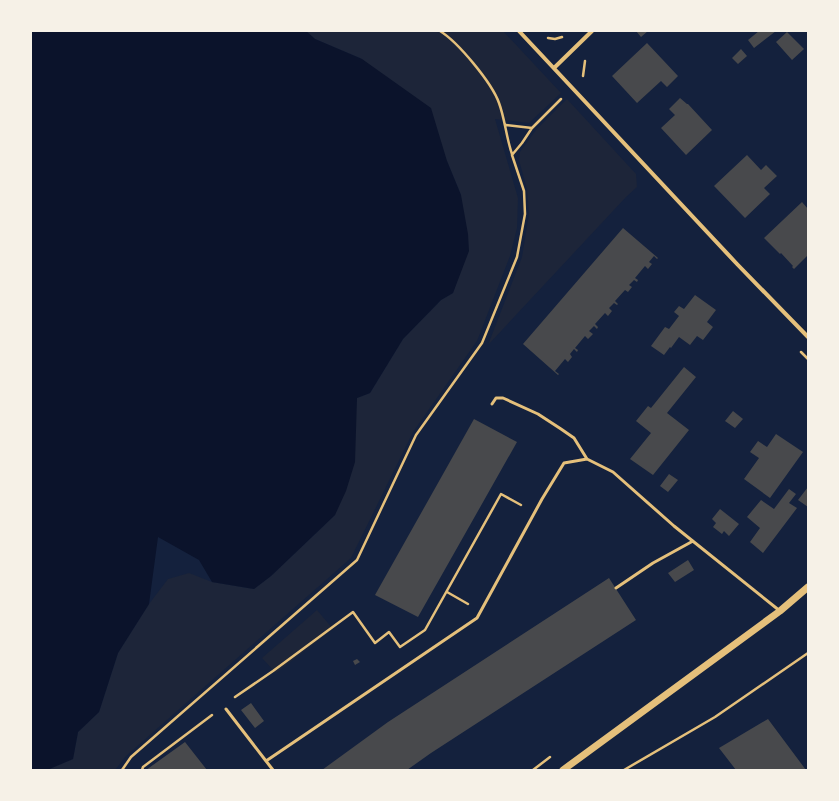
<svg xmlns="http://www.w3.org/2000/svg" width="839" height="801" font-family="'Nunito Sans',sans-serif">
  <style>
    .green { fill: #1d2539 }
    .water { fill: #0b132b }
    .building { fill: #48494c }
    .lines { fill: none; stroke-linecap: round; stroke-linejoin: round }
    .path { stroke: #e5c07b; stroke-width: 2.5 }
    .service { stroke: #e5c07b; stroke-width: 3 }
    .minor { stroke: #e5c07b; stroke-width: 4 }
    .tertiary { stroke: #e5c07b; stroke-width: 7 }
  </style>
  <rect width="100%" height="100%" fill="#14213d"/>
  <path class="green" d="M 306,31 L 503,31 L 561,93 L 529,123 L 495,119 L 518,198 L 517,228 L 510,256 L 477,341 L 413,432 L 351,558 L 126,756 L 115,770 L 47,770 L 73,759 L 78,732 L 99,712 L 118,653 L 149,604 L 168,579 L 189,573 L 212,582 L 254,589 L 271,576 L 335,515 L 357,398 L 370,393 L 403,339 L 441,300 L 453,293 L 457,281 L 461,195 L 447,161 L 362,59 L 315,39 Z
    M 567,99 L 636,174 L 637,187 L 626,197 L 488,345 L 522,257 L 529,214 L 527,189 L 519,160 L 520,152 L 536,130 Z
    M 317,610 L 333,629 L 276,673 L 262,658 Z"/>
  <path class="water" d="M 31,31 L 306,31 L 315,39 L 362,59 L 431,108 L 447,161 L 461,195 L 468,234 L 469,251 L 453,293 L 441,300 L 403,339 L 370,393 L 357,398 L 355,462 L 346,491 L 335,515 L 271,576 L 254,589 L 212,582 L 199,560 L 158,537 L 149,604 L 118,653 L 99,712 L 78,732 L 73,759 L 47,770 L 31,770 Z"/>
  <path class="building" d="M 636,31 L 648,31 L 641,37 Z
    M 759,31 L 776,31 L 754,48 L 748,40 Z
    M 787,32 L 804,49 L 792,60 L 776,42 Z
    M 647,43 L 678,76 L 667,87 L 661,81 L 637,103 L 612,76 Z
    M 741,49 L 747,56 L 738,64 L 732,58 Z
    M 680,98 L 687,104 L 688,104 L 712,130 L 686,155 L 661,128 L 675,115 L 669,109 Z
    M 747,155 L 761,170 L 766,165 L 777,176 L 764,188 L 770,194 L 745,218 L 714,186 Z
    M 802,202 L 808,209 L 808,255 L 794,269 L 792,267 L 793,266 L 781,253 L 780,254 L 764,238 Z
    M 623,228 L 658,258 L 657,259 L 654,256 L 649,262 L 652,264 L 648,269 L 645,266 L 635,278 L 638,280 L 637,282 L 634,280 L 629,285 L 632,287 L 628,292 L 625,290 L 615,301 L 618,304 L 617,305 L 614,303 L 609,308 L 612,311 L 608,316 L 605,313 L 595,324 L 598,327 L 597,329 L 594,326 L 589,331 L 593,334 L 588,339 L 585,336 L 575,348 L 578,350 L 577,352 L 574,349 L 570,354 L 572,357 L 568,362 L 565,359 L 555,371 L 559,374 L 558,375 L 523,344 Z
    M 695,295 L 716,310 L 707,322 L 713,327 L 703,340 L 697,336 L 690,345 L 679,337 L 671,348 L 670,347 L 664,355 L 651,346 L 665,327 L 669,329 L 679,316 L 674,312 L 679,306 L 684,309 Z
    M 684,367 L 696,377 L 667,413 L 689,430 L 653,475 L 630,459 L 651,433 L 636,421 L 648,406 L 651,408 Z
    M 733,411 L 743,419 L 735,428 L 725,421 Z
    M 474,419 L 517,442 L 418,617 L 375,595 Z
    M 776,434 L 803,452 L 770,498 L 744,479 L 759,458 L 750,452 L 758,441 L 767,447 Z
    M 669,474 L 678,480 L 668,492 L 660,486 Z
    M 808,487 L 808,507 L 798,500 Z
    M 789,489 L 796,494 L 789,503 L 797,508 L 763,553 L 750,542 L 760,528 L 747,517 L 761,500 L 774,509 Z
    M 720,509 L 739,524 L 729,536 L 724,531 L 722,534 L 713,527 L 716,523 L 712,519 Z
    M 688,560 L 694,570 L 675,582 L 668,573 Z
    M 609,578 L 636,620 L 431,753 L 407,770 L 322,770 L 388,722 Z
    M 357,659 L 360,662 L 355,665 L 353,661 Z
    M 251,703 L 264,721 L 255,728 L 241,710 Z
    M 768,719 L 806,770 L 736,770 L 719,748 Z
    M 185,742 L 207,770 L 146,770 Z"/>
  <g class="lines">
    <path class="path" d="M 440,31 C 458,42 492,83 499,103 C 505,119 506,137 512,154
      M 548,38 L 555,39 L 562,37
      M 583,76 L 585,61
      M 506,125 L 532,128
      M 801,352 L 808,359
      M 447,592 L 468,604
      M 235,697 L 273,671 L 353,612 L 375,643 L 389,632 L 400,647 L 425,630 L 501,494 L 521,505
      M 122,770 L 131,757 L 357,560 L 416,435 L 482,343 L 517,257 L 525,214 L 524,191 L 512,155 L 522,143 L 532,128 L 561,99
      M 142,770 L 143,767 L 212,715
      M 533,770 L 550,757
      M 624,770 L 715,717 L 808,653"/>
    <path class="service" d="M 492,404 L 496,398 L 503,398 L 538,414 L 561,429 L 574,438 L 587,459
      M 616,588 L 653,563 L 693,541
      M 226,709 L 266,761
      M 273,770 L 266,761 L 477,618 L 542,499 L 564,463 L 587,459 L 613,472 L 674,526 L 780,611"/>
    <path class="minor" d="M 519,31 L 737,264 L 808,337
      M 554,68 L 592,31"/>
    <path class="tertiary" d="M 563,770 L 780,611 L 808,587"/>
  </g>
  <rect width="839" height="801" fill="none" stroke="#f6f1e7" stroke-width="64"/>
</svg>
